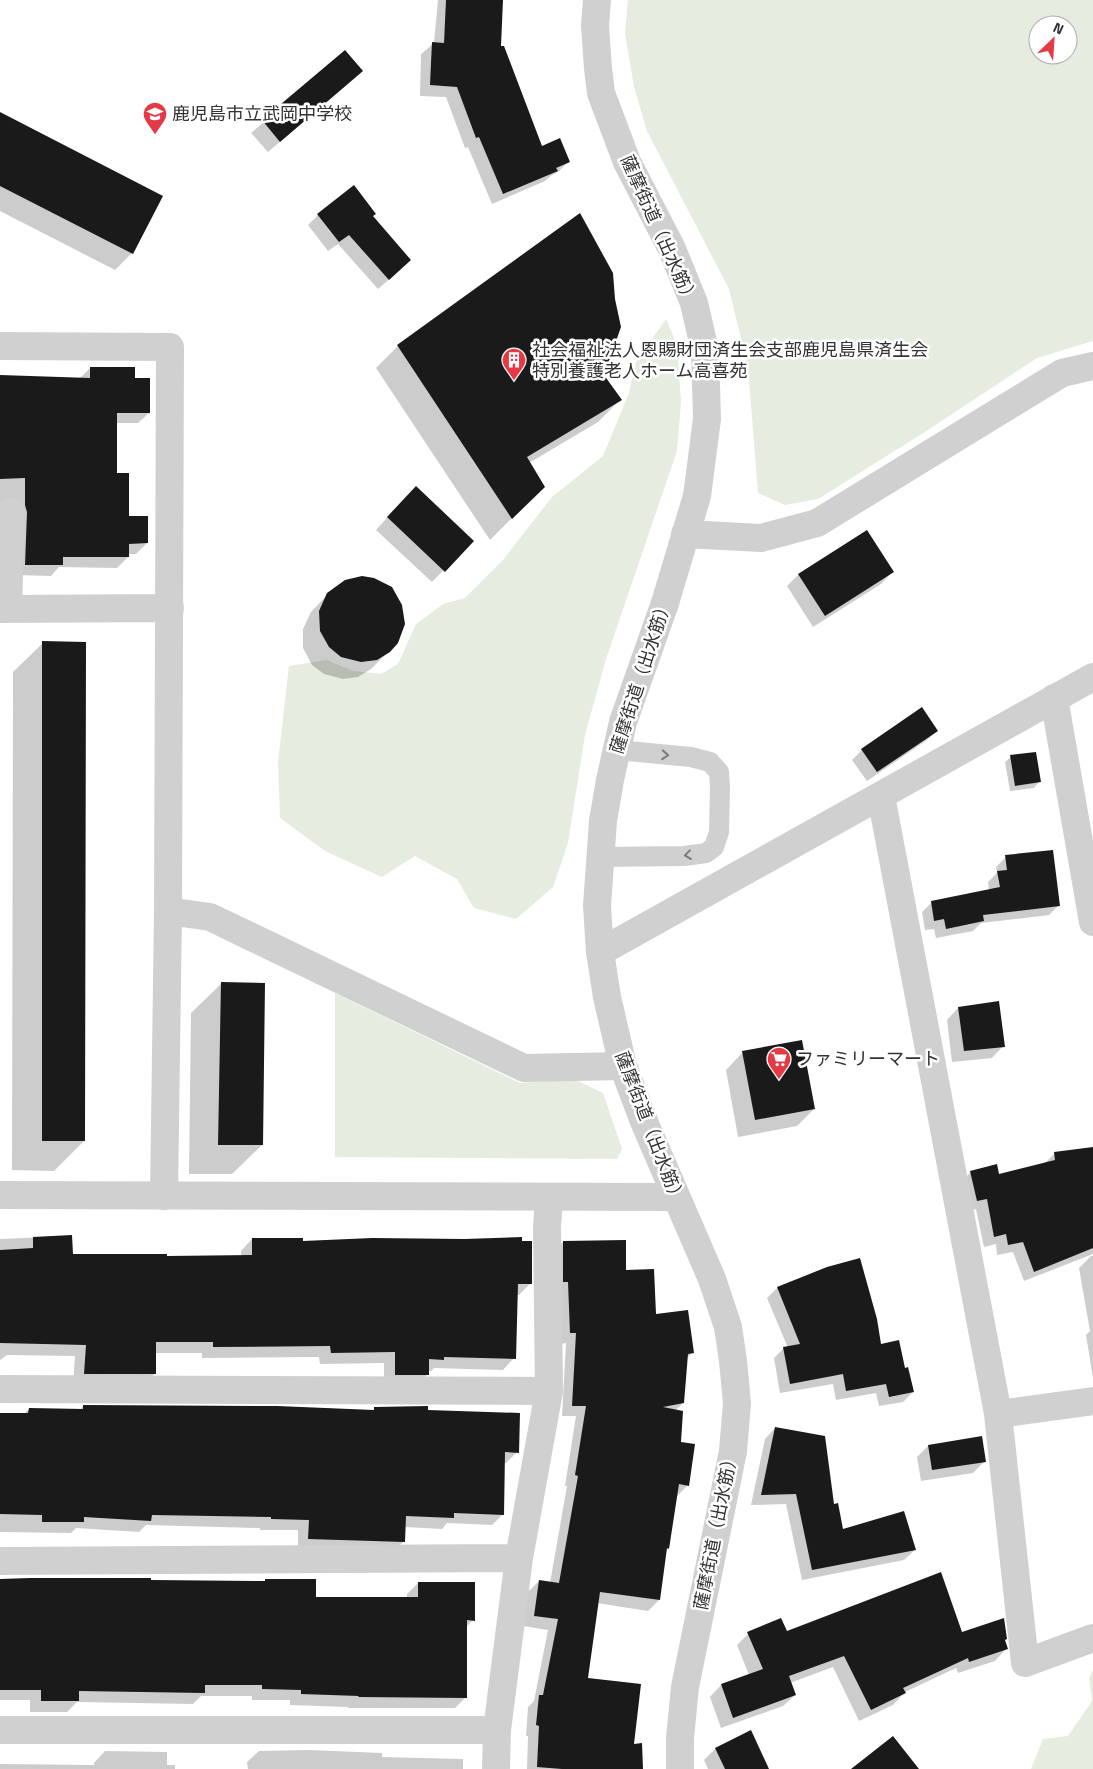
<svg xmlns="http://www.w3.org/2000/svg" width="1093" height="1769" font-family="'Titillium Web','Noto Sans JP',sans-serif">
  <style>
    .green { fill: #e6ecdf; fill-rule: evenodd }
    .shadow { fill: #0003 }
    .building { fill: #1a1a1a }
    .lines { fill: none; stroke-linecap: round; stroke-linejoin: round }
    .service { stroke: #d0d0d0; stroke-width: 20 }
    .minor { stroke: #d0d0d0; stroke-width: 28 }
    .tertiary { stroke: #d0d0d0; stroke-width: 28 }
    .oneway { stroke: #7a7a7a }
    .labels { text-anchor: middle; stroke-width: 5; stroke-linejoin: round; paint-order: stroke }
    .poi-label { font-size: 18px; fill: #333; stroke: #fff; text-anchor: start }
    .street-label { font-size: 18px; fill: #333; stroke: #fff }
  </style>
  <rect width="100%" height="100%" fill="#fff"/>
  <path class="green" d="M 628,0 L 1093,0 L 1093,341 L 1037,358 L 928,430 L 818,499 L 785,505 L 758,493 L 748,367 L 729,289 L 647,131 L 634,87 L 625,33 ZM 1038,25 L 1068,25 L 1068,55 L 1038,55 Z
    M 666,319 L 677,345 L 681,402 L 677,451 L 606,659 L 585,735 L 568,843 L 553,887 L 516,919 L 474,908 L 457,879 L 415,856 L 382,877 L 325,851 L 280,818 L 278,762 L 289,666 L 326,660 L 354,671 L 381,674 L 398,664 L 416,624 L 443,604 L 465,598 L 503,560 L 552,497 L 603,456 L 629,393 L 636,362 Z
    M 335,993 L 520,1083 L 574,1079 L 603,1093 L 622,1149 L 617,1159 L 335,1157 Z
    M 1093,1670 L 1093,1769 L 1031,1769 L 1043,1739 L 1068,1736 L 1092,1701 L 1089,1678 Z"/>
  <path class="shadow" d="M 438,0 L 502,0 L 499,47 L 541,148 L 569,161 L 558,172 L 552,175 L 545,181 L 492,204 L 468,147 L 465,148 L 446,97 L 420,96 L 421,54 L 434,43 Z
    M 345,52 L 362,71 L 268,152 L 251,133 Z
    M 0,113 L 132,253 L 115,270 L 0,211 Z
    M 354,187 L 372,216 L 400,270 L 378,289 L 338,244 L 328,251 L 308,225 L 318,215 Z
    M 398,346 L 602,375 L 620,400 L 598,422 L 529,463 L 521,509 L 490,540 L 376,368 Z
    M 90,368 L 133,380 L 149,413 L 138,423 L 116,423 L 116,474 L 128,517 L 147,543 L 136,554 L 128,554 L 128,557 L 117,568 L 59,567 L 51,576 L 15,575 L 0,507 L 0,376 L 79,379 Z
    M 404,499 L 472,541 L 432,582 L 376,530 Z
    M 867,532 L 892,572 L 881,584 L 813,627 L 787,586 L 798,575 Z
    M 328,594 L 389,651 L 371,669 L 358,677 L 343,679 L 324,674 L 312,665 L 303,648 L 303,629 L 311,612 Z
    M 43,643 L 84,1141 L 54,1171 L 12,1170 L 13,672 Z
    M 936,731 L 927,740 L 867,781 L 852,760 L 862,750 Z
    M 1011,757 L 1039,782 L 1034,788 L 1010,791 L 1005,762 Z
    M 1006,857 L 1059,905 L 1049,915 L 981,923 L 973,931 L 936,938 L 934,929 L 925,930 L 922,912 L 932,902 L 989,890 L 988,882 L 997,873 L 996,867 Z
    M 221,984 L 262,1145 L 232,1174 L 189,1174 L 191,1013 Z
    M 958,1008 L 1003,1046 L 992,1058 L 952,1062 L 947,1020 Z
    M 743,1052 L 814,1109 L 797,1126 L 738,1137 L 726,1070 Z
    M 1093,1148 L 1093,1254 L 1024,1281 L 1013,1252 L 997,1255 L 996,1244 L 984,1247 L 976,1209 L 967,1211 L 960,1183 L 971,1172 L 998,1176 L 1044,1164 L 1055,1153 Z
    M 71,1236 L 72,1255 L 166,1258 L 241,1256 L 241,1251 L 252,1239 L 301,1242 L 531,1283 L 519,1295 L 516,1295 L 514,1358 L 503,1370 L 434,1368 L 431,1371 L 428,1371 L 428,1374 L 416,1386 L 384,1386 L 384,1363 L 320,1364 L 319,1357 L 202,1358 L 202,1353 L 155,1353 L 155,1373 L 144,1385 L 73,1385 L 75,1356 L 7,1355 L 0,1360 L 0,1239 Z
    M 563,1242 L 625,1271 L 655,1315 L 692,1353 L 686,1359 L 683,1403 L 675,1411 L 688,1485 L 677,1496 L 668,1548 L 666,1551 L 659,1600 L 648,1611 L 597,1603 L 586,1679 L 632,1745 L 641,1769 L 527,1769 L 528,1736 L 526,1736 L 528,1707 L 534,1701 L 548,1630 L 523,1626 L 528,1592 L 539,1581 L 550,1583 L 567,1486 L 565,1486 L 576,1416 L 562,1416 L 566,1343 L 560,1344 L 552,1253 Z
    M 1091,1256 L 1093,1256 L 1093,1378 L 1086,1335 L 1090,1331 L 1079,1268 Z
    M 827,1269 L 880,1345 L 904,1369 L 913,1392 L 903,1402 L 879,1406 L 876,1393 L 836,1400 L 833,1384 L 780,1393 L 774,1358 L 784,1348 L 788,1348 L 767,1298 L 777,1288 Z
    M 83,1406 L 372,1411 L 375,1408 L 427,1411 L 517,1452 L 506,1463 L 504,1463 L 503,1514 L 492,1525 L 447,1523 L 442,1529 L 405,1527 L 404,1541 L 393,1552 L 298,1550 L 298,1530 L 260,1530 L 260,1528 L 146,1525 L 139,1532 L 76,1528 L 71,1533 L 0,1532 L 0,1414 L 23,1415 L 29,1409 L 80,1410 Z
    M 775,1428 L 833,1506 L 842,1530 L 915,1550 L 904,1560 L 802,1580 L 786,1504 L 751,1505 L 765,1439 Z
    M 928,1446 L 985,1461 L 973,1473 L 921,1481 L 917,1457 Z
    M 0,1579 L 264,1582 L 266,1580 L 315,1599 L 407,1599 L 407,1594 L 418,1583 L 473,1620 L 466,1627 L 466,1697 L 455,1708 L 348,1708 L 348,1707 L 290,1705 L 290,1700 L 252,1700 L 252,1696 L 201,1696 L 193,1704 L 77,1702 L 67,1712 L 30,1712 L 30,1700 L 0,1700 Z
    M 786,1632 L 961,1634 L 1004,1640 L 1006,1649 L 995,1661 L 958,1673 L 956,1668 L 905,1692 L 893,1705 L 859,1721 L 833,1667 L 790,1683 L 795,1695 L 783,1706 L 721,1728 L 710,1697 L 721,1685 L 749,1675 L 737,1645 L 748,1634 Z
    M 750,1732 L 768,1769 L 708,1769 L 704,1760 L 715,1749 Z
    M 308,1750 L 382,1753 L 382,1757 L 463,1759 L 463,1769 L 248,1769 L 247,1762 L 259,1751 Z
    M 105,1751 L 167,1752 L 167,1765 L 175,1765 L 175,1769 L 0,1769 L 0,1764 L 94,1765 L 94,1763 Z"/>
  <path class="building" d="M 446,0 L 503,0 L 501,46 L 504,46 L 542,146 L 560,138 L 570,162 L 556,168 L 558,171 L 503,194 L 479,137 L 476,138 L 457,87 L 430,85 L 432,42 L 444,43 Z
    M 345,50 L 363,71 L 280,142 L 262,120 Z
    M 0,112 L 163,196 L 133,254 L 0,186 Z
    M 354,185 L 376,214 L 373,216 L 411,260 L 389,280 L 349,235 L 339,242 L 317,214 Z
    M 580,213 L 613,273 L 615,299 L 621,327 L 604,375 L 622,400 L 527,457 L 545,487 L 512,519 L 397,345 Z
    M 90,367 L 135,367 L 135,378 L 150,378 L 150,413 L 117,413 L 117,473 L 129,473 L 129,516 L 148,516 L 148,543 L 129,544 L 129,557 L 63,557 L 63,565 L 25,565 L 27,512 L 25,505 L 25,478 L 0,479 L 0,375 L 90,378 Z
    M 416,486 L 474,541 L 445,572 L 387,517 Z
    M 867,530 L 894,572 L 825,616 L 798,574 Z
    M 362,576 L 374,578 L 392,587 L 402,605 L 405,624 L 398,643 L 390,652 L 377,660 L 361,662 L 341,657 L 329,647 L 320,631 L 319,611 L 327,593 L 345,580 Z
    M 42,641 L 86,642 L 85,1141 L 42,1141 Z
    M 922,707 L 938,731 L 877,772 L 861,749 Z
    M 1036,752 L 1041,782 L 1015,786 L 1010,755 Z
    M 1053,850 L 1060,906 L 983,915 L 984,921 L 946,929 L 944,919 L 934,921 L 931,901 L 1000,887 L 997,871 L 1007,870 L 1005,855 Z
    M 221,982 L 265,983 L 263,1145 L 218,1145 Z
    M 999,1001 L 1005,1047 L 964,1051 L 958,1007 Z
    M 802,1040 L 815,1109 L 755,1120 L 742,1051 Z
    M 1093,1147 L 1093,1248 L 1034,1272 L 1023,1242 L 1008,1245 L 1006,1234 L 994,1237 L 987,1199 L 977,1201 L 970,1171 L 997,1164 L 999,1174 L 1055,1160 L 1054,1152 Z
    M 72,1235 L 73,1254 L 167,1254 L 167,1256 L 252,1255 L 252,1238 L 303,1238 L 303,1241 L 372,1238 L 464,1239 L 522,1237 L 522,1241 L 532,1241 L 532,1284 L 518,1284 L 516,1359 L 444,1357 L 444,1360 L 429,1359 L 429,1375 L 395,1375 L 395,1352 L 331,1353 L 330,1346 L 213,1347 L 213,1342 L 156,1342 L 156,1374 L 84,1374 L 86,1345 L 0,1343 L 0,1250 L 33,1248 L 33,1237 Z
    M 626,1240 L 626,1270 L 654,1269 L 656,1314 L 688,1310 L 694,1353 L 688,1354 L 684,1403 L 663,1407 L 683,1411 L 681,1442 L 695,1444 L 689,1486 L 679,1484 L 669,1549 L 667,1548 L 660,1600 L 600,1592 L 588,1678 L 641,1684 L 634,1744 L 642,1743 L 643,1769 L 562,1769 L 537,1767 L 539,1726 L 536,1725 L 539,1695 L 543,1695 L 558,1619 L 534,1616 L 539,1580 L 559,1583 L 578,1476 L 575,1475 L 586,1406 L 572,1406 L 576,1333 L 570,1333 L 568,1282 L 563,1282 L 563,1241 Z
    M 860,1258 L 877,1319 L 881,1344 L 899,1340 L 905,1368 L 908,1367 L 914,1392 L 889,1397 L 886,1384 L 846,1391 L 843,1374 L 790,1384 L 783,1347 L 800,1344 L 777,1287 L 827,1267 Z
    M 83,1405 L 277,1406 L 374,1410 L 374,1407 L 428,1406 L 428,1410 L 520,1413 L 519,1453 L 505,1452 L 504,1515 L 454,1513 L 454,1518 L 406,1516 L 405,1542 L 308,1539 L 309,1520 L 271,1519 L 271,1517 L 152,1515 L 151,1521 L 84,1517 L 84,1522 L 42,1522 L 42,1515 L 0,1514 L 0,1413 L 28,1413 L 29,1408 L 83,1409 Z
    M 775,1427 L 825,1436 L 834,1504 L 838,1503 L 843,1529 L 904,1511 L 916,1550 L 812,1570 L 796,1494 L 761,1495 Z
    M 982,1436 L 986,1462 L 932,1470 L 928,1445 Z
    M 941,1572 L 962,1632 L 1004,1618 L 1007,1639 L 1005,1640 L 1008,1649 L 969,1662 L 968,1658 L 903,1688 L 906,1693 L 871,1710 L 844,1656 L 789,1676 L 796,1695 L 733,1718 L 721,1684 L 763,1669 L 747,1632 L 781,1618 L 787,1631 Z
    M 30,1578 L 151,1578 L 151,1580 L 265,1581 L 265,1579 L 316,1579 L 316,1597 L 418,1597 L 418,1582 L 475,1582 L 475,1621 L 467,1620 L 467,1698 L 358,1697 L 359,1696 L 301,1694 L 301,1690 L 262,1689 L 262,1685 L 205,1685 L 205,1693 L 79,1691 L 79,1701 L 41,1701 L 41,1690 L 0,1690 L 0,1579 Z
    M 751,1730 L 769,1769 L 725,1769 L 715,1748 Z
    M 893,1736 L 919,1769 L 851,1769 Z"/>
  <g class="lines">
    <path class="service" d="M 600,857 L 684,856 L 706,853 L 714,847 L 719,832 L 720,787 L 719,772 L 710,762 L 691,757 L 617,750"/>
    <path class="minor" d="M 0,346 L 170,347 L 168,911 L 164,1196
      M 0,609 L 170,608
      M 8,609 L 11,512
      M 1054,698 L 1093,922
      M 881,796 L 998,1414 L 1025,1663 L 1093,1638
      M 168,911 L 210,917 L 524,1068 L 623,1066
      M 600,952 L 1093,677
      M 0,1389 L 549,1391
      M 998,1414 L 1093,1401
      M 0,1561 L 519,1558
      M 0,1730 L 497,1730
      M 496,1769 L 497,1730 L 519,1558 L 549,1391 L 547,1227 L 549,1198"/>
    <path class="tertiary" d="M 597,0 L 595,26 L 598,68 L 601,93 L 627,162 L 672,249 L 694,303 L 705,351 L 707,419 L 697,496 L 665,603 L 623,722 L 610,780 L 603,821 L 597,906 L 600,952 L 607,997 L 623,1066 L 645,1124 L 712,1279 L 728,1327 L 733,1361 L 737,1403 L 733,1451 L 685,1687 L 680,1738 L 680,1769
      M 685,534 L 761,538 L 817,523 L 1062,373 L 1093,366
      M 0,1195 L 676,1197"/>
  </g>
  <defs><path id="oneway-chevron" d="M-2-3.5L2.5 0L-2 3.5" fill="none" stroke-width="1.6" stroke-linecap="round" stroke-linejoin="round" transform="scale(1.25)"/></defs>
  <g class="oneway">
    <use href="#oneway-chevron" transform="translate(665 755) rotate(5)"/>
    <use href="#oneway-chevron" transform="translate(688 855) rotate(173)"/>
  </g>
  <defs>
    <symbol id="school-pin" viewBox="-11 -11 22 30"><path d="M0 17L-7.5 6A9.5 9.5 0 1 1 7.5 6Z" fill="#e63946" stroke="#fff"/><path d="M0-5L7-2L0 1L-7-2ZM-4 1L0 2.5L4 1V4Q0 6-4 4Z" fill="#fff"/></symbol>
    <symbol id="building-pin" viewBox="-11 -11 22 30"><path d="M0 17L-7.5 6A9.5 9.5 0 1 1 7.5 6Z" fill="#e63946" stroke="#fff"/><path d="M-4-6H4V6H1V3H-1V6H-4ZM-2.5-4.3h1.7v1.8h-1.7ZM.8-4.3h1.7v1.8H.8ZM-2.5-1h1.7V.8h-1.7ZM.8-1h1.7V.8H.8Z" fill="#fff"/></symbol>
    <symbol id="supermarket-pin" viewBox="-11 -11 22 30"><path d="M0 17L-7.5 6A9.5 9.5 0 1 1 7.5 6Z" fill="#e63946" stroke="#fff"/><path d="M-6-5.5h2.5l.6 2H6L4.5 2H-2.5L-4.4-4H-6ZM-1.5 3.2a1.3 1.3 0 1 0 .1 0ZM3 3.2a1.3 1.3 0 1 0 .1 0Z" fill="#fff"/></symbol>
  </defs>
  <g fill-rule="evenodd">
    <use href="#school-pin" x="141" y="100" width="28" height="38"/>
    <use href="#building-pin" x="500" y="346" width="28" height="38"/>
    <use href="#supermarket-pin" x="765" y="1045" width="28" height="38"/>
  </g>
  <g class="labels">
    <g class="poi-label">
      <text x="172" y="120">鹿児島市立武岡中学校</text>
      <text x="532" y="356">社会福祉法人恩賜財団済生会支部鹿児島県済生会<tspan x="532" dy="21">特別養護老人ホーム高喜苑</tspan></text>
      <text x="796" y="1065">ファミリーマート</text>
    </g>
    <g class="street-label">
      <text transform="translate(659 230) rotate(66)" y="6">薩摩街道（出水筋）</text>
      <text transform="translate(641 676) rotate(-72)" y="6">薩摩街道（出水筋）</text>
      <text transform="translate(650 1128) rotate(69)" y="6">薩摩街道（出水筋）</text>
      <text transform="translate(716 1530) rotate(-79)" y="6">薩摩街道（出水筋）</text>
    </g>
  </g>
  <g transform="translate(1053 40) rotate(25)"><circle r="24" fill="#ffffff" stroke="#adadad"/>
  <path d="M0-4L9 19L0 12L-9 19Z" fill="#e63946"/>
  <text y="-8" font-size="14" font-weight="bold" text-anchor="middle" fill="#333333">N</text>
  </g>
</svg>
